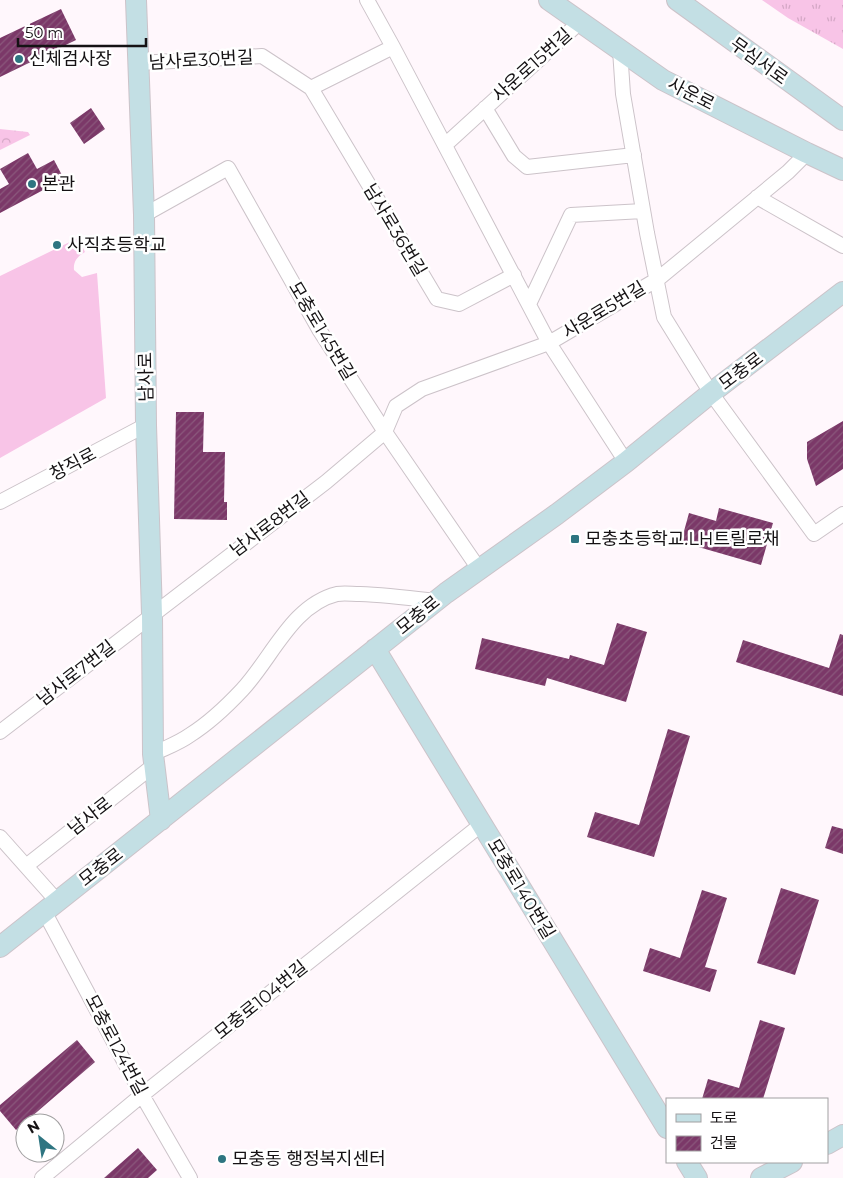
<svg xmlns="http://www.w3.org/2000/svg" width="843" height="1178" font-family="Montserrat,'Noto Sans KR',sans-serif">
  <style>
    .grass { fill: url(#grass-tufts) }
    .park { fill: url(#park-crowns) }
    .pitch { fill: #f8c4e7 }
    .building { fill: url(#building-hatch) }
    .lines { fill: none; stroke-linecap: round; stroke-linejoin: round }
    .street-casing { stroke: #ccc3c9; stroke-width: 16 }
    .secondary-casing { stroke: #ccc3c9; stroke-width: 22 }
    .street { stroke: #fff; stroke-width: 14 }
    .secondary { stroke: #c3dfe4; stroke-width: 20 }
    .poi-dot { fill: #2e7581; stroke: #fff; stroke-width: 2 }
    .labels { text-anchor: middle; stroke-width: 5; stroke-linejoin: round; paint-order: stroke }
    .poi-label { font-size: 18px; fill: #151214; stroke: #fff; text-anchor: start }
    .street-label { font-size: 18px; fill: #151214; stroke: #fff }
  </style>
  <defs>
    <pattern id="grass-tufts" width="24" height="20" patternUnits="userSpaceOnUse" patternTransform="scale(1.25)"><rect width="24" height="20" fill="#f8c4e7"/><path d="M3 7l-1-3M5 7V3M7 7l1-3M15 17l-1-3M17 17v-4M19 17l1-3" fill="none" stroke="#d4a7c5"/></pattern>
    <pattern id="park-crowns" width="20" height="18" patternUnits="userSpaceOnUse" patternTransform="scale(1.25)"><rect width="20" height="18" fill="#f8c4e7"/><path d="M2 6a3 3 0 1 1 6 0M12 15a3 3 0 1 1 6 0" fill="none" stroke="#d4a7c5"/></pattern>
    <pattern id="building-hatch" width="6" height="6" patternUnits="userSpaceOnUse" patternTransform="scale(1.25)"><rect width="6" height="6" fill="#7b3868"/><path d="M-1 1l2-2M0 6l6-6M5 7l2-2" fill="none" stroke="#8a587c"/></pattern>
  </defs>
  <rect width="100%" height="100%" fill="#fff7fc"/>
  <path class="grass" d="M 762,0 L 843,0 L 843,49 L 788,18 Z"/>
  <path class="park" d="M 0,129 L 28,132 L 30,135 L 0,150 Z"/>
  <path class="pitch" d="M 78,238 L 85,252 C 78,256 73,261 74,270 L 82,277 L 97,273 L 106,398 L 0,458 L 0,276 Z"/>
  <path class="building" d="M 61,9 L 76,40 L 0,77 L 0,38 Z
    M 91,108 L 105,129 L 84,144 L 70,123 Z
    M 28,153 L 37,169 L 54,160 L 64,179 L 0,213 L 0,189 L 9,184 L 0,169 Z
    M 176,412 L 204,412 L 203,452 L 225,452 L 224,502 L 227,502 L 227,520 L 174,519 Z
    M 843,421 L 843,469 L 816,486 L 807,459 L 807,442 Z
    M 719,508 L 773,523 L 761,565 L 681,542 L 689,513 L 716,521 Z
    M 617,623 L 647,632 L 626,702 L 547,678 L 545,686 L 475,669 L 482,638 L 569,659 L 570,655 L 604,665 Z
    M 840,634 L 843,635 L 843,696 L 736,662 L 743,640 L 829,668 Z
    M 668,729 L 690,736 L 654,857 L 587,837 L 595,812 L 639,825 Z
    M 832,826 L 843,829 L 843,854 L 825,848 Z
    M 781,888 L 819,900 L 795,975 L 757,963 Z
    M 702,890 L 727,898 L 705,967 L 717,970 L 710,992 L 643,971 L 650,948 L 680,958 Z
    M 760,1020 L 785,1028 L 763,1099 L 702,1099 L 708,1079 L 739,1088 Z
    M 77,1040 L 95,1062 L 16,1130 L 0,1111 L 0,1105 Z
    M 138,1148 L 157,1170 L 148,1178 L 104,1178 Z"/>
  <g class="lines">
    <defs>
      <path id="street" d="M 367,0 L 393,47 L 549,343 L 626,462
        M 620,50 L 623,94 L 647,233 L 664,317 L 711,393 L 814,534 L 843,514
        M 139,63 L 262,56 L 311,88 L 393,47
        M 311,88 L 437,299 L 459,304 L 514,275
        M 485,108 L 514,156 L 527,167 L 634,155
        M 445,145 L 580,22
        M 757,197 L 843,246
        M 144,215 L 228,168 L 320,331 L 385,432 L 479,569
        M 529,304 L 571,215 L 643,211
        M 0,502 L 146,425
        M 0,732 L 326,482 L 385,432 L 396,406 L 422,389 L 549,343 L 658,279 L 788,172 L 807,153
        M 153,754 C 165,748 179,743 190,735 C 209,723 227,706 242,690 C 272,658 292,605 337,594 C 344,593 352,594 360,594 C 385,595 410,598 436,601
        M 0,837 L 57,901
        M 26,866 L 153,766
        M 44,911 L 142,1095 L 190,1178
        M 42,1178 L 142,1095 L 482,824"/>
      <path id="secondary" d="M 136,0 L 144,215 L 146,425 L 152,614 L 153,754 L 161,820
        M 549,0 L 663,80 L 807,153 L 843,170
        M 677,0 L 843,120
        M 375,649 L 667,1128
        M 0,947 L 446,593 L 557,514 L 626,462 L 711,393 L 843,292
        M 827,1144 L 843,1135
        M 687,1162 L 697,1178
        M 761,1178 L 792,1162"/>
    </defs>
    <use href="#street" class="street-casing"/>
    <use href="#secondary" class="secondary-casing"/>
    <use href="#street" class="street"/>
    <use href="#secondary" class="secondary"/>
  </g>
  <g class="poi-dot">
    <circle cx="19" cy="59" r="5"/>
    <circle cx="32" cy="184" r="5"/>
    <circle cx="57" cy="245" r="5"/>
    <rect x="570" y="534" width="10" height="10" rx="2.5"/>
    <circle cx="222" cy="1159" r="5"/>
  </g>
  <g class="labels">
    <g class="poi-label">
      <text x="29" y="65">신체검사장</text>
      <text x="42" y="190">본관</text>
      <text x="67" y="251">사직초등학교</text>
      <text x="585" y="545">모충초등학교.LH트릴로채</text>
      <text x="232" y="1165">모충동 행정복지센터</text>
    </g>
    <g class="street-label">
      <text transform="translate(201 60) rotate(-3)" y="6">남사로30번길</text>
      <text transform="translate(759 61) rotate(36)" y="6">무심서로</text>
      <text transform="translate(532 65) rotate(-42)" y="6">사운로15번길</text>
      <text transform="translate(691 94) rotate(27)" y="6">사운로</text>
      <text transform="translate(395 230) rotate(59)" y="6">남사로36번길</text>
      <text transform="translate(604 310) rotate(-31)" y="6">사운로5번길</text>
      <text transform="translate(322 331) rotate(59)" y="6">모충로145번길</text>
      <text transform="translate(741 371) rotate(-37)" y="6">모충로</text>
      <text transform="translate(146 377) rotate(-91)" y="6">남사로</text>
      <text transform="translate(73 464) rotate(-28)" y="6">창직로</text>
      <text transform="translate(270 524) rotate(-37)" y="6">남사로8번길</text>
      <text transform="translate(418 615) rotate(-39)" y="6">모충로</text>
      <text transform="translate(76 673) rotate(-38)" y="6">남사로7번길</text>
      <text transform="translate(90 816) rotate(-38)" y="6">남사로</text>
      <text transform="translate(101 867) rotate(-38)" y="6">모충로</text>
      <text transform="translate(521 889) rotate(59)" y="6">모충로140번길</text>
      <text transform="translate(261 1000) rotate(-39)" y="6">모충로104번길</text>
      <text transform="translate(116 1045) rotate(62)" y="6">모충로124번길</text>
    </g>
  </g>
  <rect x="666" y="1098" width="162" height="65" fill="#ffffff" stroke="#a1a0a1"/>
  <rect x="676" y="1114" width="25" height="8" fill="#c3dfe4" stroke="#a1a0a1"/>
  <text x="710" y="1123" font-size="15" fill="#151214">도로</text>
  <rect x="676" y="1136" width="25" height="15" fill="url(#building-hatch)" stroke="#a1a0a1"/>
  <text x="710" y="1148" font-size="15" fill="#151214">건물</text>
  <g transform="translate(40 1138) rotate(330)"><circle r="24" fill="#ffffff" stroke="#a1a0a1"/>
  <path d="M0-4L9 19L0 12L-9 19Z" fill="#2e7581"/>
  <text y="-8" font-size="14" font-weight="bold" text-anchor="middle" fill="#151214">N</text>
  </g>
  <path d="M18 38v8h128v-8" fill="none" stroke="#151214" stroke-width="2.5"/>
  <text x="25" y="38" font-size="15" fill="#151214" stroke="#ffffff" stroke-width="4" paint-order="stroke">50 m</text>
</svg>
